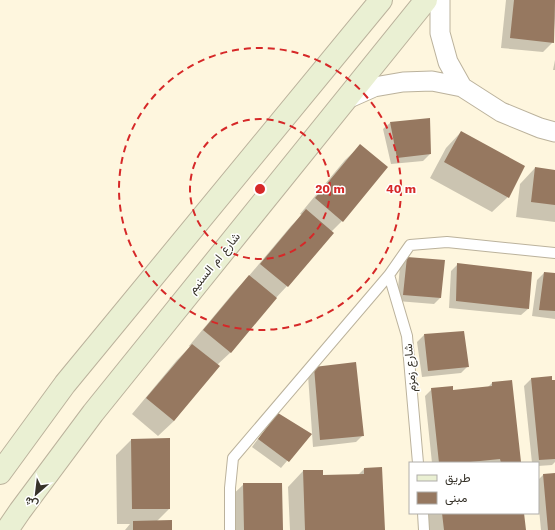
<svg xmlns="http://www.w3.org/2000/svg" width="555" height="530" font-family="'Work Sans',Vazirmatn,sans-serif">
  <style>
    .shadow { fill: #0003 }
    .building { fill: #967860 }
    .lines { fill: none; stroke-linecap: round; stroke-linejoin: round }
    .service-casing { stroke: #bbb29c; stroke-width: 12 }
    .minor-casing { stroke: #bbb29c; stroke-width: 21 }
    .secondary-casing { stroke: #bbb29c; stroke-width: 24 }
    .service { stroke: #fff; stroke-width: 10 }
    .minor { stroke: #fff; stroke-width: 19 }
    .secondary { stroke: #eaf0d3; stroke-width: 22 }
    .ring { fill: none; stroke: #d62828; stroke-width: 2; stroke-dasharray: 7 5 }
    .labels { text-anchor: middle; stroke-width: 3; stroke-linejoin: round; paint-order: stroke }
    .street-label { font-size: 12px; fill: #363229; stroke: #fff }
    .centre { fill: #d62828; stroke: #fff; stroke-width: 2 }
    .ring-label { font-size: 12px; text-anchor: middle; font-weight: bold; fill: #d62828; stroke: #fff; stroke-width: 3; stroke-linejoin: round; paint-order: stroke }
  </style>
  <rect width="100%" height="100%" fill="#fef6de"/>
  <path class="shadow" d="M 506,0 L 555,0 L 555,17 L 553,42 L 543,52 L 501,48 Z
    M 555,60 L 555,70 L 553,70 Z
    M 390,123 L 430,154 L 423,161 L 391,164 L 383,129 Z
    M 461,132 L 508,197 L 492,212 L 430,178 L 446,148 Z
    M 361,145 L 342,221 L 331,232 L 287,286 L 274,300 L 231,352 L 217,365 L 174,421 L 158,436 L 132,414 L 177,360 L 190,347 L 189,346 L 234,292 L 248,277 L 291,226 L 302,215 L 300,214 L 345,160 Z
    M 535,168 L 555,171 L 555,222 L 516,217 L 520,184 Z
    M 407,258 L 441,297 L 434,304 L 397,301 L 400,265 Z
    M 458,264 L 528,309 L 521,315 L 449,308 L 451,271 Z
    M 544,273 L 555,274 L 555,319 L 532,316 L 537,280 Z
    M 424,335 L 468,366 L 461,373 L 422,377 L 417,342 Z
    M 315,368 L 363,435 L 356,442 L 313,447 L 308,375 Z
    M 531,379 L 555,381 L 555,462 L 552,465 L 538,466 L 538,463 L 532,463 L 524,386 Z
    M 492,383 L 520,461 L 518,463 L 432,463 L 425,396 L 432,389 L 452,391 L 487,388 Z
    M 278,414 L 310,434 L 281,468 L 252,447 L 271,421 Z
    M 131,440 L 169,509 L 157,521 L 171,530 L 125,530 L 130,524 L 117,524 L 116,455 Z
    M 364,469 L 384,530 L 290,530 L 288,487 L 303,471 L 322,476 L 358,475 Z
    M 555,474 L 555,530 L 541,530 L 538,499 L 538,480 L 543,475 Z
    M 244,484 L 282,530 L 229,530 L 228,499 Z
    M 426,513 L 523,513 L 525,530 L 428,530 Z"/>
  <path class="building" d="M 514,0 L 555,0 L 554,43 L 510,38 Z
    M 430,118 L 431,154 L 397,158 L 390,122 Z
    M 461,131 L 525,166 L 509,198 L 444,162 Z
    M 360,144 L 388,167 L 343,222 L 315,198 Z
    M 535,167 L 555,170 L 555,205 L 531,202 Z
    M 306,209 L 334,233 L 288,287 L 260,264 Z
    M 407,257 L 445,260 L 441,298 L 403,295 Z
    M 457,263 L 532,272 L 529,309 L 456,301 Z
    M 544,272 L 555,273 L 555,311 L 539,310 Z
    M 249,275 L 277,298 L 231,353 L 203,330 Z
    M 464,331 L 469,367 L 428,371 L 424,334 Z
    M 192,344 L 220,366 L 174,421 L 146,398 Z
    M 356,362 L 364,436 L 320,440 L 314,367 Z
    M 552,376 L 552,380 L 555,380 L 555,459 L 539,460 L 531,378 Z
    M 512,380 L 521,462 L 501,463 L 500,459 L 460,463 L 439,463 L 431,388 L 453,386 L 453,390 L 492,386 L 492,382 Z
    M 278,413 L 312,434 L 289,462 L 258,439 Z
    M 170,438 L 170,509 L 132,509 L 131,439 Z
    M 382,467 L 385,530 L 305,530 L 303,470 L 323,470 L 323,475 L 364,474 L 364,468 Z
    M 555,473 L 555,530 L 548,530 L 543,474 Z
    M 243,483 L 282,483 L 283,530 L 244,530 Z
    M 442,513 L 524,513 L 526,530 L 444,530 Z
    M 172,520 L 172,530 L 133,530 L 133,521 Z"/>
  <g class="lines">
    <defs>
      <path id="service" d="M 389,275 L 407,336 L 418,463
        M 423,513 L 424,530
        M 230,530 L 230,488 L 233,458 L 389,275 L 410,245 L 447,242 L 555,253"/>
      <path id="minor" d="M 440,0 L 440,33 L 448,62 L 462,87
        M 347,99 L 374,87 L 403,82 L 432,81 L 462,87 L 501,112 L 540,128 L 555,132"/>
      <path id="secondary" d="M 0,473 L 65,384 L 381,0
        M 7,530 L 20,511 L 93,413 L 426,0"/>
    </defs>
    <use href="#service" class="service-casing"/>
    <use href="#minor" class="minor-casing"/>
    <use href="#secondary" class="secondary-casing"/>
    <use href="#service" class="service"/>
    <use href="#minor" class="minor"/>
    <use href="#secondary" class="secondary"/>
  </g>
  <g class="ring">
    <circle cx="260" cy="189" r="70"/>
    <circle cx="260" cy="189" r="141"/>
  </g>
  <g class="labels">
    <g class="street-label">
      <text transform="translate(214 263) rotate(-51)" y="4">شارع ام السنيم</text>
      <text transform="translate(410 368) rotate(-95)" y="4">شارع زمزم</text>
    </g>
  </g>
  <circle cx="260" cy="189" r="6" class="centre"/>
  <g class="ring-label">
    <text x="330" y="193">20 m</text>
    <text x="401" y="193">40 m</text>
  </g>
  <rect x="409" y="462" width="130" height="52" fill="#ffffff" stroke="#afada9"/>
  <rect x="417" y="475" width="20" height="6" fill="#eaf0d3" stroke="#afada9"/>
  <text x="445" y="482" font-size="12" fill="#363229">طريق</text>
  <rect x="417" y="492" width="20" height="12" fill="#967860" stroke="#afada9"/>
  <text x="445" y="502" font-size="12" fill="#363229">مبنى</text>
  <g transform="translate(36 494) rotate(208)" stroke="#ffffff" stroke-width="3" paint-order="stroke">
  <path d="M0-3L7 15L0 10L-7 15Z" fill="#363229"/>
  <text y="-6" font-size="11" font-weight="bold" text-anchor="middle" fill="#363229">ش</text>
  </g>
</svg>
